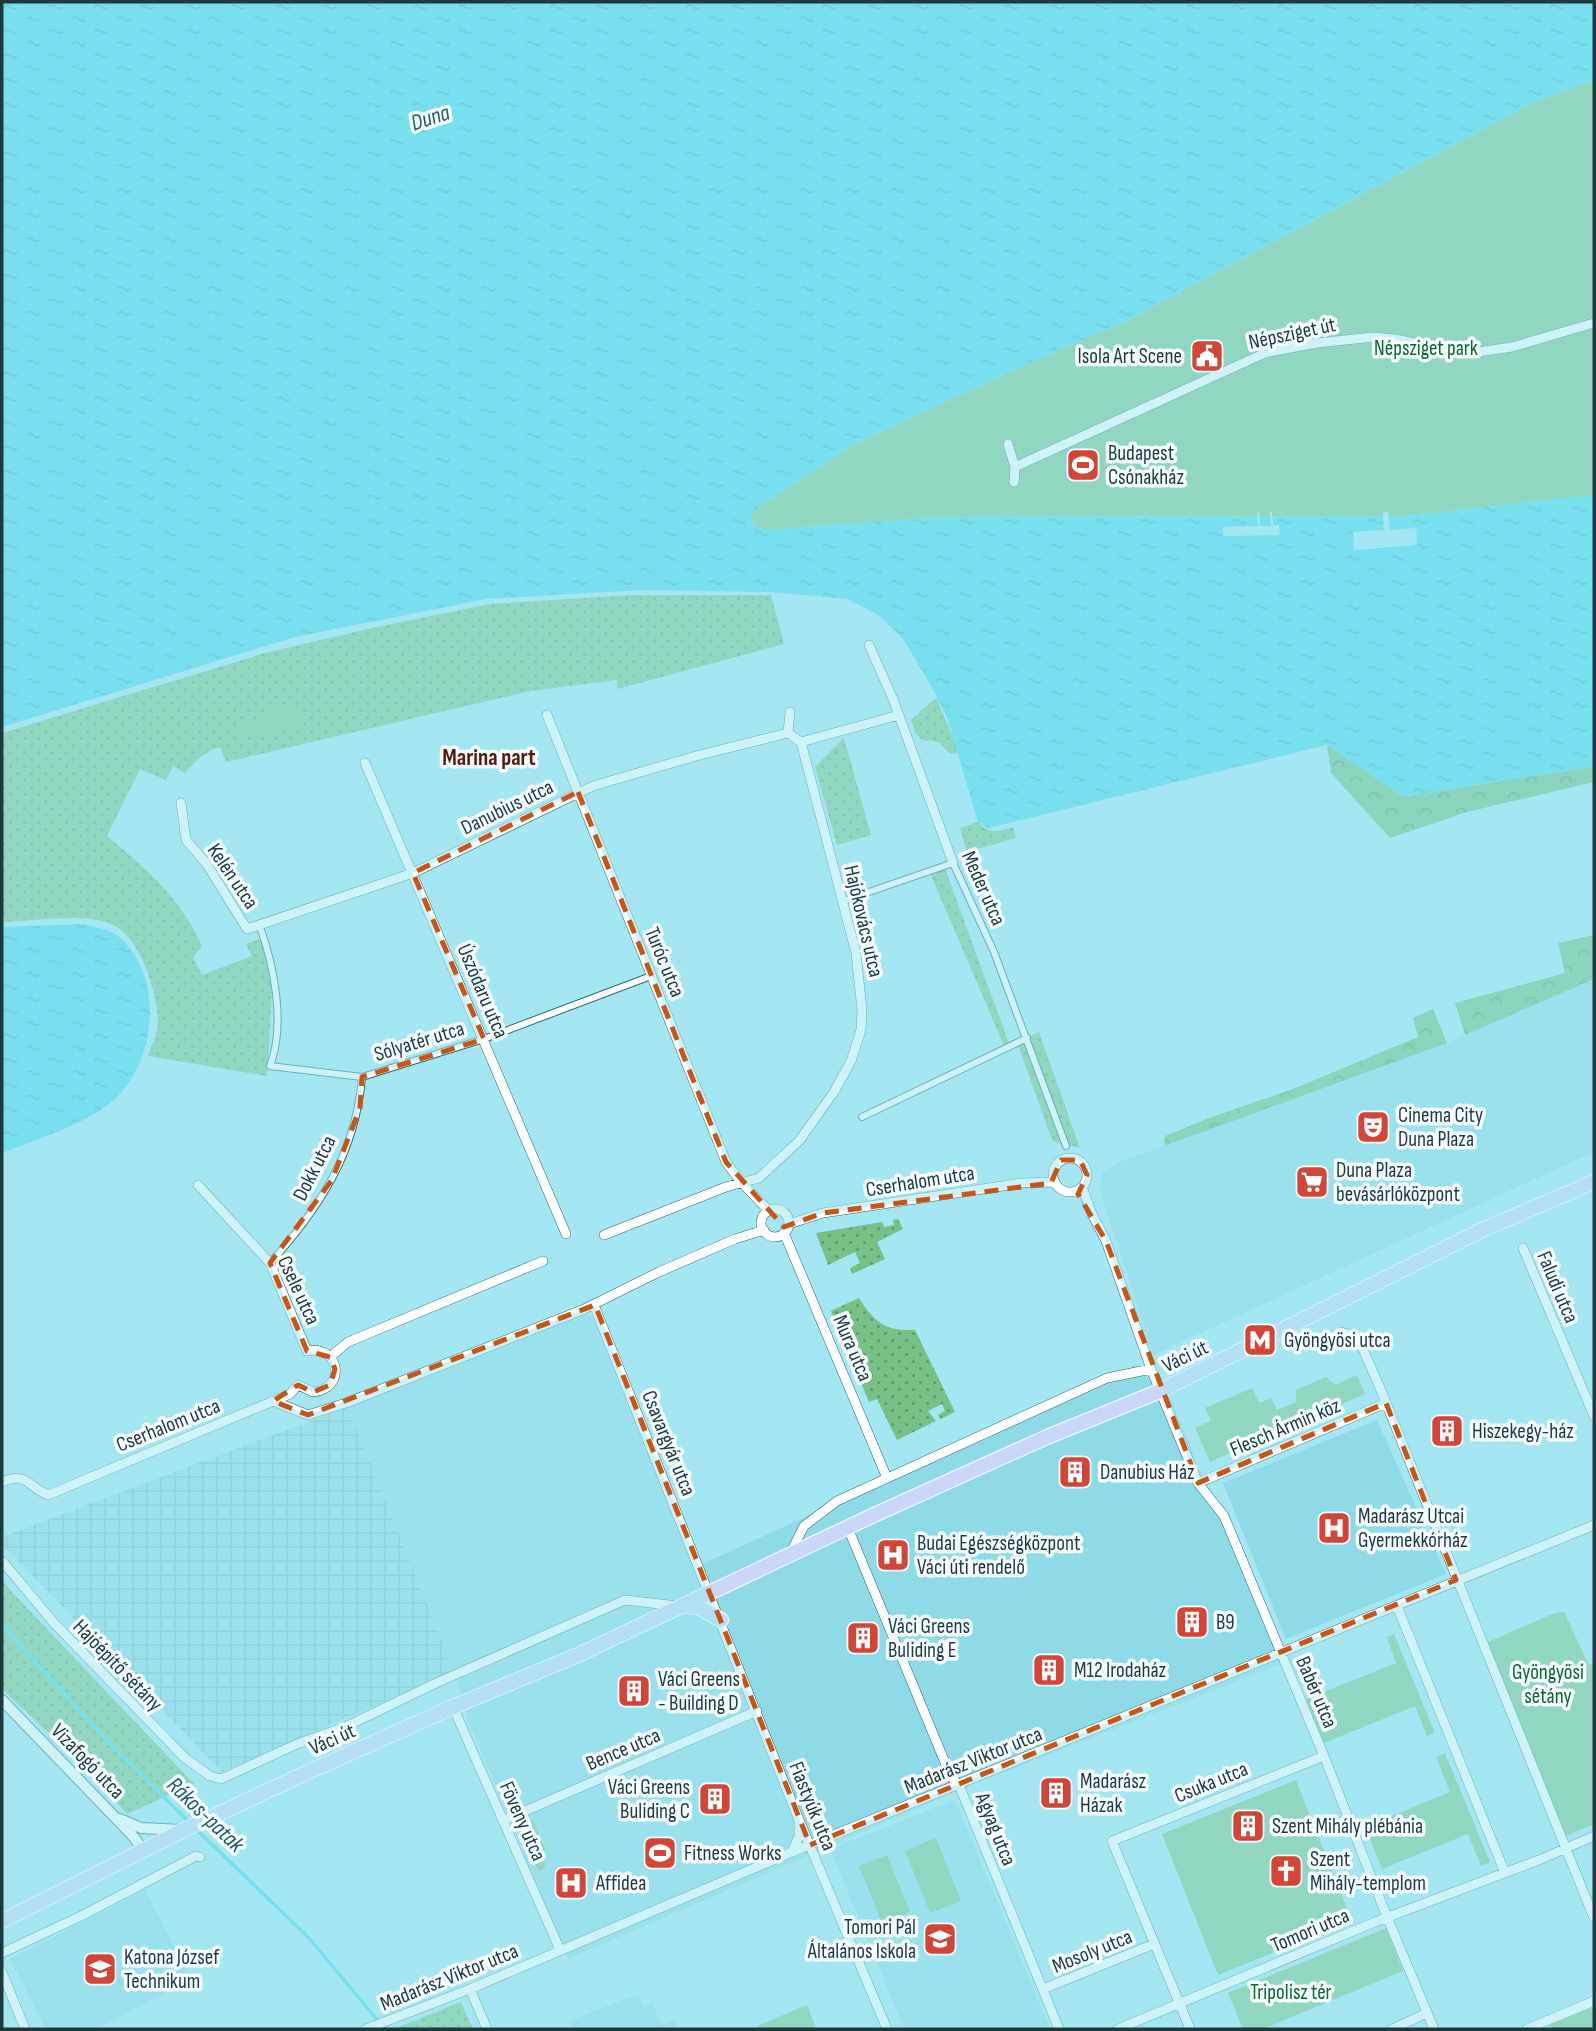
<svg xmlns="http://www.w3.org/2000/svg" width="1596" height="2031" font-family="'Sofia Sans Condensed',sans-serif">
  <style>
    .built { fill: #8edae7 }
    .industrial { fill: url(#industrial-grid) }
    .grass { fill: url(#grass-dots) }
    .forest { fill: url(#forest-crowns) }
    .park { fill: #78c086 }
    .water { fill: url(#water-ripples) }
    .pier { fill: #a4e7f3 }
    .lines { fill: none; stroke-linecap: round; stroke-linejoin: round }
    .stream { stroke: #44d5ea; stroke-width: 3.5 }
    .pedestrian-casing { stroke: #286b76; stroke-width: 8 }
    .minor-casing { stroke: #286b76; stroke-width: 10 }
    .tertiary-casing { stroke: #286b76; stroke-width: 12 }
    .primary-casing { stroke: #fff; stroke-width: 16 }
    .pedestrian { stroke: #fff; stroke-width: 6 }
    .minor { stroke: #fff; stroke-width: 9 }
    .tertiary { stroke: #fff; stroke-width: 10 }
    .primary { stroke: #cad6fa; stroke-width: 14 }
    .marked { fill: none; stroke: #ca5414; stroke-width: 5; stroke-dasharray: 14 9; stroke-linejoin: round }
    .labels { text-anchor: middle; stroke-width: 7; stroke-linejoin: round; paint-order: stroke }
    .street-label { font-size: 21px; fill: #1e393e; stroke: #f6fdfe }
    .park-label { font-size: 21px; fill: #0c682d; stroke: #f6fdfe }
    .poi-label { font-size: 21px; fill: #1e393e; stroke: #f6fdfe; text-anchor: start }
    .water-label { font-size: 23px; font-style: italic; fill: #205a63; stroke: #f6fdfe }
    .neighbourhood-label { font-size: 23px; font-weight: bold; fill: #5a1710; stroke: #f6fdfe }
  </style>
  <defs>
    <pattern id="industrial-grid" width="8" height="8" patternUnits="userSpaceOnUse" patternTransform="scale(1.75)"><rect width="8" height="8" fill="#8edae7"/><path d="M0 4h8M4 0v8" fill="none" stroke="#7abcc7"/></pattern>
    <pattern id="grass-dots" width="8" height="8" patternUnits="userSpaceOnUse" patternTransform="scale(1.75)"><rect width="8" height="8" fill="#78c086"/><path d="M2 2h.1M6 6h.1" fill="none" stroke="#629d6f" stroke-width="1.8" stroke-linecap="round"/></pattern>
    <pattern id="forest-crowns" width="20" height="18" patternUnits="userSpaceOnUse" patternTransform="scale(1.75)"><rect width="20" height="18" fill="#6aba7a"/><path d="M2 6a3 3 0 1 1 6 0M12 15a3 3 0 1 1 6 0" fill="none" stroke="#579865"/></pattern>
    <pattern id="water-ripples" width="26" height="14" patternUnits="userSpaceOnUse" patternTransform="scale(1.75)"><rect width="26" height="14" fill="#44d5ea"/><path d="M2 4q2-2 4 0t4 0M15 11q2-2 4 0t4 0" fill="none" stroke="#38aebf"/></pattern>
  </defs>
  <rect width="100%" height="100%" fill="#a4e7f3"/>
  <path class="built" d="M 1594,979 L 1594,1152 L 1153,1355 L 1099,1187 L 1103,1172 L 1122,1161 L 1447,1043 Z
    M 583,1315 L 594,1316 L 696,1567 L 1137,1365 L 1171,1400 L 1281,1664 L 965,1788 L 568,1959 L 469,1722 L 454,1671 L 348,1407 Z
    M 1377,1420 L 1446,1574 L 1286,1639 L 1223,1483 Z
    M 955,1800 L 1050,2029 L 904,2029 L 830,1849 Z
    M 145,1890 L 191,1979 L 96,2029 L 45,2029 L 10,1959 Z
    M 638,1994 L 643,2005 L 652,2002 L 662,2025 L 675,2020 L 680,2029 L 572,2029 L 569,2021 Z"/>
  <path class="industrial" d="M 348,1407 L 454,1671 L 222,1772 L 2,1544 L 2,1537 Z"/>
  <path class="grass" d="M 632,595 L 771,595 L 784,644 L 617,689 L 617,680 L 530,691 L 226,762 L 220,747 C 204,752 196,760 185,773 L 173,766 L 166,780 L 140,769 L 107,836 C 147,869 180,897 202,946 L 193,957 L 202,975 L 252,956 L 246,944 L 262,938 L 272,992 L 267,1076 L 148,1056 C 151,1047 157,1035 158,1025 C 159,996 140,933 109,923 C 79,913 34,921 2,922 L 2,733 L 265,653 L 372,628 L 490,604 Z
    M 937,699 L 959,752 L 951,754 L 938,742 L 922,740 L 915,732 L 911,720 L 932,701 Z
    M 844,738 L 871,835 L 837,845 L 815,767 Z
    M 978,822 C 988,834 998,832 1013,827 L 1016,838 L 967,852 L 960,828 Z
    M 944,866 L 1010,1046 L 1005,1048 L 929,871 Z
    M 1039,1032 L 1080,1148 L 1054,1142 L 1051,1137 L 1017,1042 Z
    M 898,1219 L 903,1229 L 877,1242 L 885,1259 L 852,1274 L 850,1268 L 860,1263 L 855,1252 L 828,1265 L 816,1233 L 882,1222 L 884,1227 L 894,1225 L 893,1220 Z
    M 859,1298 C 875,1323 885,1331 915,1330 L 955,1412 L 940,1419 L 938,1415 L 945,1411 L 942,1404 L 928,1411 L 936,1421 L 897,1440 L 877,1399 L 869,1402 L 831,1311 Z
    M 2,1580 L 11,1591 L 194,1784 L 127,1814 L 73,1756 L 2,1689 Z
    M 533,1821 L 545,1850 L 541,1855 L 546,1868 L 538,1871 L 520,1826 Z
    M 461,2002 L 473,2029 L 394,2029 Z"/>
  <path class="forest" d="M 1327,745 L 1404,797 L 1594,766 L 1594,782 L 1467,812 L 1390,838 L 1331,773 Z
    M 1594,935 L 1594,979 L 1465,1035 L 1455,1003 L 1565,973 L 1558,943 Z
    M 1433,1009 L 1447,1043 L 1164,1146 L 1165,1136 L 1209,1118 L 1293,1089 L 1418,1037 L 1413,1018 Z"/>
  <path class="park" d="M 1594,80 L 1594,495 L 1407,516 L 943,517 L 765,530 L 757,528 L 751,521 L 751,514 L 760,506 L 855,444 L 1028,364 L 1123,323 L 1530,104 Z
    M 273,709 L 299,711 L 304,718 L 302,724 L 268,737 L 235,736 L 237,730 Z
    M 1357,1375 L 1365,1394 L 1210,1462 L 1195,1428 L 1211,1421 L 1205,1408 L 1252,1388 L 1259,1403 L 1271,1398 L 1277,1410 L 1296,1402 L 1296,1390 L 1326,1377 L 1335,1385 Z
    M 1564,1612 L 1589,1665 L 1594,1663 L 1594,1824 L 1561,1838 L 1483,1644 L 1555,1613 Z
    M 1394,1634 L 1435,1733 L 1427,1736 L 1415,1706 L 1324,1743 L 1306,1699 L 1396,1663 L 1387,1637 Z
    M 1445,1753 L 1490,1862 L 1481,1866 L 1468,1834 L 1382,1869 L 1365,1827 L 1450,1792 L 1436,1757 Z
    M 1296,1780 L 1352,1921 L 1218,1975 L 1162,1834 Z
    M 936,1838 L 961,1901 L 930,1913 L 905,1851 Z
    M 887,1855 L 910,1912 L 882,1923 L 859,1866 Z
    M 1386,1928 L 1403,1971 L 1263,2029 L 1243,2029 L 1228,1993 Z
    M 807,2005 L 816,2028 L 759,2029 L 757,2026 Z
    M 1594,2007 L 1594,2029 L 1552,2029 L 1550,2025 Z"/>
  <path class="water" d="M 2,2 L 1594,2 L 1594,80 L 1530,104 L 1123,323 L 1028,364 L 855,444 L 760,506 L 752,514 L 751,521 L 757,528 L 765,530 L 943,517 L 1407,516 L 1594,495 L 1594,766 L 1404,797 L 1327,745 L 988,828 L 978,822 L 947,717 L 930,684 L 903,639 L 880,616 L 847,599 L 770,592 L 642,590 L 486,599 L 295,637 L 2,727 Z
    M 82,924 C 93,927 109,929 118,936 C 165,976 157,1060 114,1100 C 89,1123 34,1140 2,1153 L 2,927 Z"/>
  <path class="pier" d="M 1257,512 L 1259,512 L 1260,526 L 1271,526 L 1270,512 L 1272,512 L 1273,525 L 1279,525 L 1280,535 L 1223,536 L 1223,527 L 1258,526 Z
    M 1383,512 L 1388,512 L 1390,530 L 1416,528 L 1417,545 L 1354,550 L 1353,532 L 1384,530 Z"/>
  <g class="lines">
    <path class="stream" d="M 2,1625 L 108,1742 L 189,1822
      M 197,1830 L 308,1937 L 385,2029"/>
    <defs>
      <path id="pedestrian" d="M 843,901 L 953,863 L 994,952 L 1066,1146
        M 259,924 C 274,965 286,1024 270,1066 L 362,1077 L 484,1039 L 651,976
        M 862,1117 L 1027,1038
        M 270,1263 C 320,1208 356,1152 362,1077"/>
      <path id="minor" d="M 1008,444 L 1015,467 L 1265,353 L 1317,343 L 1373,337 L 1395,339 L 1443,349 L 1478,352 L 1512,347 L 1594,323
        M 1014,482 L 1015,467
        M 869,645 L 893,699 L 953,863
        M 547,715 L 726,1162 L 741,1182 L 769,1211
        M 801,742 L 899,715
        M 365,763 L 566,1234
        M 181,803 L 186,840 L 206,863 L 247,929 L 413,873 L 593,786 L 696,756 L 788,733
        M1053 1175a17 17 0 1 1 34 0a17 17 0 1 1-34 0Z
        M 1082,1187 L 1092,1214 L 1106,1241 L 1151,1369 L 1198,1483 L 1224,1516 L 1324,1756 L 1387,1917 L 1434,2029
        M761 1223a14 14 0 1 1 28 0a14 14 0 1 1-28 0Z
        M 789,1224 L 823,1213 L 1022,1183 L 1055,1182
        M 784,1233 L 887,1478
        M 604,1235 L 726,1187 L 759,1178 L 799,1141 L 834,1092 L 851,1061 L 861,1030 L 862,1010 L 856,953 L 801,742 L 788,733 L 790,712
        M 1523,1248 L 1594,1416
        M 594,1305 L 799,1820 L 887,2029
        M 1341,1332 L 1352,1335 L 1362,1347 L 1380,1388 L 1594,1918
        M 330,1357 L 348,1342 L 543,1261
        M 273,1401 L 308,1415 L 346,1403 L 582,1310 L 659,1272 L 735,1239 L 764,1230
        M 2,1482 C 28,1471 27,1487 48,1495 L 290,1394 L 298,1385 L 313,1392 C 347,1389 340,1344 307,1351 L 270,1263 L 198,1185
        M 1198,1483 L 1386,1403
        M 848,1528 L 951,1777 L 959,1785 L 1059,2029
        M 790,1554 L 804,1526 L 837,1501 L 1107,1378 L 1151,1369
        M 2,1561 L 54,1623 L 185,1758 L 210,1776 L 221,1779 L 297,1744 L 345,1727 L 434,1684 L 625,1600 L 677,1606
        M 1397,1606 L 1505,1873
        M 453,1707 L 560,1950
        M 504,1820 L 757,1711
        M 792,1852 L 799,1836 L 799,1824
        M 2,1953 L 81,1916 L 196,1856 L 200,1857
        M 2,1972 L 25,2029
        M 470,1989 L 487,2029
        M 1043,1989 L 1154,1944
        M 366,2029 L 470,1989 L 792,1852 L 1594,1525
        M 1118,2029 L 1375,1922 L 1539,1860 L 1594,1836
        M 1190,2029 L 1112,1841 L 1324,1756
        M 1392,2029 L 1427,2013
        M 1527,2029 L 1594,2001"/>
      <path id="tertiary" d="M 2,1700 L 132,1835 L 144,1851
        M 120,1819 L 141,1828 L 182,1830"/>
      <path id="primary" d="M 685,1606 L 698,1607 L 721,1620
        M 2,1921 L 184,1830 L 308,1772 L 453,1707 L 578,1655 L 874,1515 L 1047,1437 L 1160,1391 L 1484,1229 L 1594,1182"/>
    </defs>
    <use href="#pedestrian" class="pedestrian-casing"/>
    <use href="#minor" class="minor-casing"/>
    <use href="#tertiary" class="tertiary-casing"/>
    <use href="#primary" class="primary-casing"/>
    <use href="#pedestrian" class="pedestrian"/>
    <use href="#minor" class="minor"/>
    <use href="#tertiary" class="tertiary"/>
    <use href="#primary" class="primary"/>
  </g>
  <path d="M0 0H1596V2031H0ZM 578,792 L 726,1162 L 784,1227 L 823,1213 L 1051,1183 L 1061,1160 L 1080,1160 L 1087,1175 L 1078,1194 L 1106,1241 L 1198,1483 L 1386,1403 L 1456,1580 L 810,1845 L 595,1305 L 308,1415 L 273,1401 L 298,1385 L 313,1392 L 330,1385 L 335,1369 L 330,1357 L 307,1351 L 270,1263 L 332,1180 L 360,1108 L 362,1077 L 484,1039 L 413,873 Z" fill="#a4e7f3" fill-opacity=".55" fill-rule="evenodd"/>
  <path class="marked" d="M 578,792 L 726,1162 L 784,1227 L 823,1213 L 1051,1183 L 1061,1160 L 1080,1160 L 1087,1175 L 1078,1194 L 1106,1241 L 1198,1483 L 1386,1403 L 1456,1580 L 810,1845 L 595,1305 L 308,1415 L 273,1401 L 298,1385 L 313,1392 L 330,1385 L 335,1369 L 330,1357 L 307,1351 L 270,1263 L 332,1180 L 360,1108 L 362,1077 L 484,1039 L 413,873 Z"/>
  <defs>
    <symbol id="civic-square" viewBox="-11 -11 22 22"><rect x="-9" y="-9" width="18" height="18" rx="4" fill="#d34537" stroke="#f6fdfe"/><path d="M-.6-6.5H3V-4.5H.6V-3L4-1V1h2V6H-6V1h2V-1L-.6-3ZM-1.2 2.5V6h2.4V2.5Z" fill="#fff"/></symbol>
    <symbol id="stadium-square" viewBox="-11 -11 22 22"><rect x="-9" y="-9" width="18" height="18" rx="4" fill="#d34537" stroke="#f6fdfe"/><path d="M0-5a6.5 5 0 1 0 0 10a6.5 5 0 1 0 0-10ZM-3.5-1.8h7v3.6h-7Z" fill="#fff"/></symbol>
    <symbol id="theatre-square" viewBox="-11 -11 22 22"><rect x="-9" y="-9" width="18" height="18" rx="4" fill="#d34537" stroke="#f6fdfe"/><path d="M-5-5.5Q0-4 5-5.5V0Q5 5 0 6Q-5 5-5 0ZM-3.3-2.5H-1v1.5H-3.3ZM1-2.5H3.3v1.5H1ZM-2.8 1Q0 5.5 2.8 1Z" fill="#fff"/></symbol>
    <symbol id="supermarket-square" viewBox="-11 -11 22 22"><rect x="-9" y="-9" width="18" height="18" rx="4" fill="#d34537" stroke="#f6fdfe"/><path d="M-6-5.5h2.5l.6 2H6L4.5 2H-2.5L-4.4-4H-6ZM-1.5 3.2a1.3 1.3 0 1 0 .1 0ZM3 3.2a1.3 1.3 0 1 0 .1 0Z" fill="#fff"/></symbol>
    <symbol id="metro-square" viewBox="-11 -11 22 22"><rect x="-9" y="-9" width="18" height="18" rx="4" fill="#d34537" stroke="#f6fdfe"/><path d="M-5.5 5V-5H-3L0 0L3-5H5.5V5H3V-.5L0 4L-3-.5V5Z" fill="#fff"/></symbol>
    <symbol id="building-square" viewBox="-11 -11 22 22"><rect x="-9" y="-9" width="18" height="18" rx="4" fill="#d34537" stroke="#f6fdfe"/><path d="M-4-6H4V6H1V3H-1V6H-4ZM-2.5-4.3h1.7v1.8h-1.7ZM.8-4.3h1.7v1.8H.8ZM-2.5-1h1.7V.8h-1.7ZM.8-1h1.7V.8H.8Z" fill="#fff"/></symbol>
    <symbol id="hospital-square" viewBox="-11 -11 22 22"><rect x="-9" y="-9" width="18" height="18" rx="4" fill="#d34537" stroke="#f6fdfe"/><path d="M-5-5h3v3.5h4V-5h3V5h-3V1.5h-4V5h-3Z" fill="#fff"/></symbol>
    <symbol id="church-square" viewBox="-11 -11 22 22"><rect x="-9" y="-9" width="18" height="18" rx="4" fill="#d34537" stroke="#f6fdfe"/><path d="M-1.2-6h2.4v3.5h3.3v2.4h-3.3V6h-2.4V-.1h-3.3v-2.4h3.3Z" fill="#fff"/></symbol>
    <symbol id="school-square" viewBox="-11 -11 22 22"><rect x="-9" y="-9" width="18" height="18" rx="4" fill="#d34537" stroke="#f6fdfe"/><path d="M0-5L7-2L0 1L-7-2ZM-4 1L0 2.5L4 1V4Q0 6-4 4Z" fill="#fff"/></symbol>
  </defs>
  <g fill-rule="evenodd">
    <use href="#civic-square" x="1188" y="337" width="38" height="38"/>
    <use href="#stadium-square" x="1064" y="446" width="38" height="38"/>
    <use href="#theatre-square" x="1354" y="1108" width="38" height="38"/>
    <use href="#supermarket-square" x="1293" y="1163" width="38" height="38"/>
    <use href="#metro-square" x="1241" y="1321" width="38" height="38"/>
    <use href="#building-square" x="1428" y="1412" width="38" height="38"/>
    <use href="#building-square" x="1056" y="1453" width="38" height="38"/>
    <use href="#hospital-square" x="1315" y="1509" width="38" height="38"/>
    <use href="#hospital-square" x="874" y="1536" width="38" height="38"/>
    <use href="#building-square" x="1173" y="1603" width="38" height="38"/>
    <use href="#building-square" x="844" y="1619" width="38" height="38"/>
    <use href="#building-square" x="1030" y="1651" width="38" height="38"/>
    <use href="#building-square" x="615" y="1672" width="38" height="38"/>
    <use href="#building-square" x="1037" y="1774" width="38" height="38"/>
    <use href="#building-square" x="696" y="1780" width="38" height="38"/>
    <use href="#building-square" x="1229" y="1807" width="38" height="38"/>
    <use href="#stadium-square" x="641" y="1834" width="38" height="38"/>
    <use href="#church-square" x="1267" y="1852" width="38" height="38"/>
    <use href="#hospital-square" x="552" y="1864" width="38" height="38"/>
    <use href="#school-square" x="921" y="1920" width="38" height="38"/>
    <use href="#school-square" x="81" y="1950" width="38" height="38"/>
  </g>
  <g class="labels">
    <g class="street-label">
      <text transform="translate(1292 333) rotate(-12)" y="7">Népsziget út</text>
      <text transform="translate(507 807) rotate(-26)" y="7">Danubius utca</text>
      <text transform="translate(233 876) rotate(56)" y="7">Kelén utca</text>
      <text transform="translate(984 888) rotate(66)" y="7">Meder utca</text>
      <text transform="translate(864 921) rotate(77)" y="7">Hajókovács utca</text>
      <text transform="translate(665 962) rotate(68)" y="7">Turóc utca</text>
      <text transform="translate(483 991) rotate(67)" y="7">Úszódaru utca</text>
      <text transform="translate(419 1041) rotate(-17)" y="7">Sólyatér utca</text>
      <text transform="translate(314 1168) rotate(-63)" y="7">Dokk utca</text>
      <text transform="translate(920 1181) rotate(-9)" y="7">Cserhalom utca</text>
      <text transform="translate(1558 1287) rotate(67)" y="7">Faludi utca</text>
      <text transform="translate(299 1290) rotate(65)" y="7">Csele utca</text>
      <text transform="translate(853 1348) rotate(67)" y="7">Mura utca</text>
      <text transform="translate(1185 1356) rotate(-26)" y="7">Váci út</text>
      <text transform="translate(168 1425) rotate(-22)" y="7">Cserhalom utca</text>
      <text transform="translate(1285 1427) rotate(-23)" y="7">Flesch Ármin köz</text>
      <text transform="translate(669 1443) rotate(68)" y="7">Csavargyár utca</text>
      <text transform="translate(118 1665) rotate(46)" y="7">Hajóépítő sétány</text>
      <text transform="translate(1317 1692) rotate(67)" y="7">Babér utca</text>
      <text transform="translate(332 1739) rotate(-24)" y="7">Váci út</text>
      <text transform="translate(623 1749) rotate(-23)" y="7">Bence utca</text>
      <text transform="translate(973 1760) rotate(-22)" y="7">Madarász Viktor utca</text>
      <text transform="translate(88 1761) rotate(46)" y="7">Vizafogó utca</text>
      <text transform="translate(1211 1782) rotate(-22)" y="7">Csuka utca</text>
      <text transform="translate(813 1806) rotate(68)" y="7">Fiastyúk utca</text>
      <text transform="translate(523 1821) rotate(66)" y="7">Föveny utca</text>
      <text transform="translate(996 1829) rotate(68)" y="7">Agyag utca</text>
      <text transform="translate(1310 1930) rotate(-23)" y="7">Tomori utca</text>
      <text transform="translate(1092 1951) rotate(-22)" y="7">Mosoly utca</text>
      <text transform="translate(449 1977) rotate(-22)" y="7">Madarász Viktor utca</text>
    </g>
    <g class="park-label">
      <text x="1426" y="355">Népsziget park</text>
      <text x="1548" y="1679">Gyöngyösi<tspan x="1548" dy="24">sétány</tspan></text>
      <text x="1291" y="1999">Tripolisz tér</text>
    </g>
    <g class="poi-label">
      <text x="1182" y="363" text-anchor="end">Isola Art Scene</text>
      <text x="1108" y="460">Budapest<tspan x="1108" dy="24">Csónakház</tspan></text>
      <text x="1398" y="1122">Cinema City<tspan x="1398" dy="24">Duna Plaza</tspan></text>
      <text x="1336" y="1177">Duna Plaza<tspan x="1336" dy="24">bevásárlóközpont</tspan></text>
      <text x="1284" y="1347">Gyöngyösi utca</text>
      <text x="1472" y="1438">Hiszekegy-ház</text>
      <text x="1100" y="1479">Danubius Ház</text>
      <text x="1358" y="1523">Madarász Utcai<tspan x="1358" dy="24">Gyermekkórház</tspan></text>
      <text x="917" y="1550">Budai Egészségközpont<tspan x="917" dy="24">Váci úti rendelő</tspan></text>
      <text x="1216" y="1629">B9</text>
      <text x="888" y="1633">Váci Greens<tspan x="888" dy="24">Buliding E</tspan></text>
      <text x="1074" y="1677">M12 Irodaház</text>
      <text x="658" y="1686">Váci Greens<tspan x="658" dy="24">- Building D</tspan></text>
      <text x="1080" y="1788">Madarász<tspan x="1080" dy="24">Házak</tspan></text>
      <text x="690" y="1794" text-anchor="end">Váci Greens<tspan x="690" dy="24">Buliding C</tspan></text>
      <text x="1272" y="1833">Szent Mihály plébánia</text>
      <text x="684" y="1860">Fitness Works</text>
      <text x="1310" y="1866">Szent<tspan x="1310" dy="24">Mihály-templom</tspan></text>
      <text x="596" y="1890">Affidea</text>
      <text x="916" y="1934" text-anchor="end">Tomori Pál<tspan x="916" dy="24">Általános Iskola</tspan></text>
      <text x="124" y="1964">Katona József<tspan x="124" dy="24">Technikum</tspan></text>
    </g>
    <g class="water-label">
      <text transform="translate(430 117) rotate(-18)" y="8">Duna</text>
      <text transform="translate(206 1814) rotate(44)" y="8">Rákos-patak</text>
    </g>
    <g class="neighbourhood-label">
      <text x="489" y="765">Marina part</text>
    </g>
  </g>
  <rect width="1596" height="2031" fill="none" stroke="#1e393e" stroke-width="7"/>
</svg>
